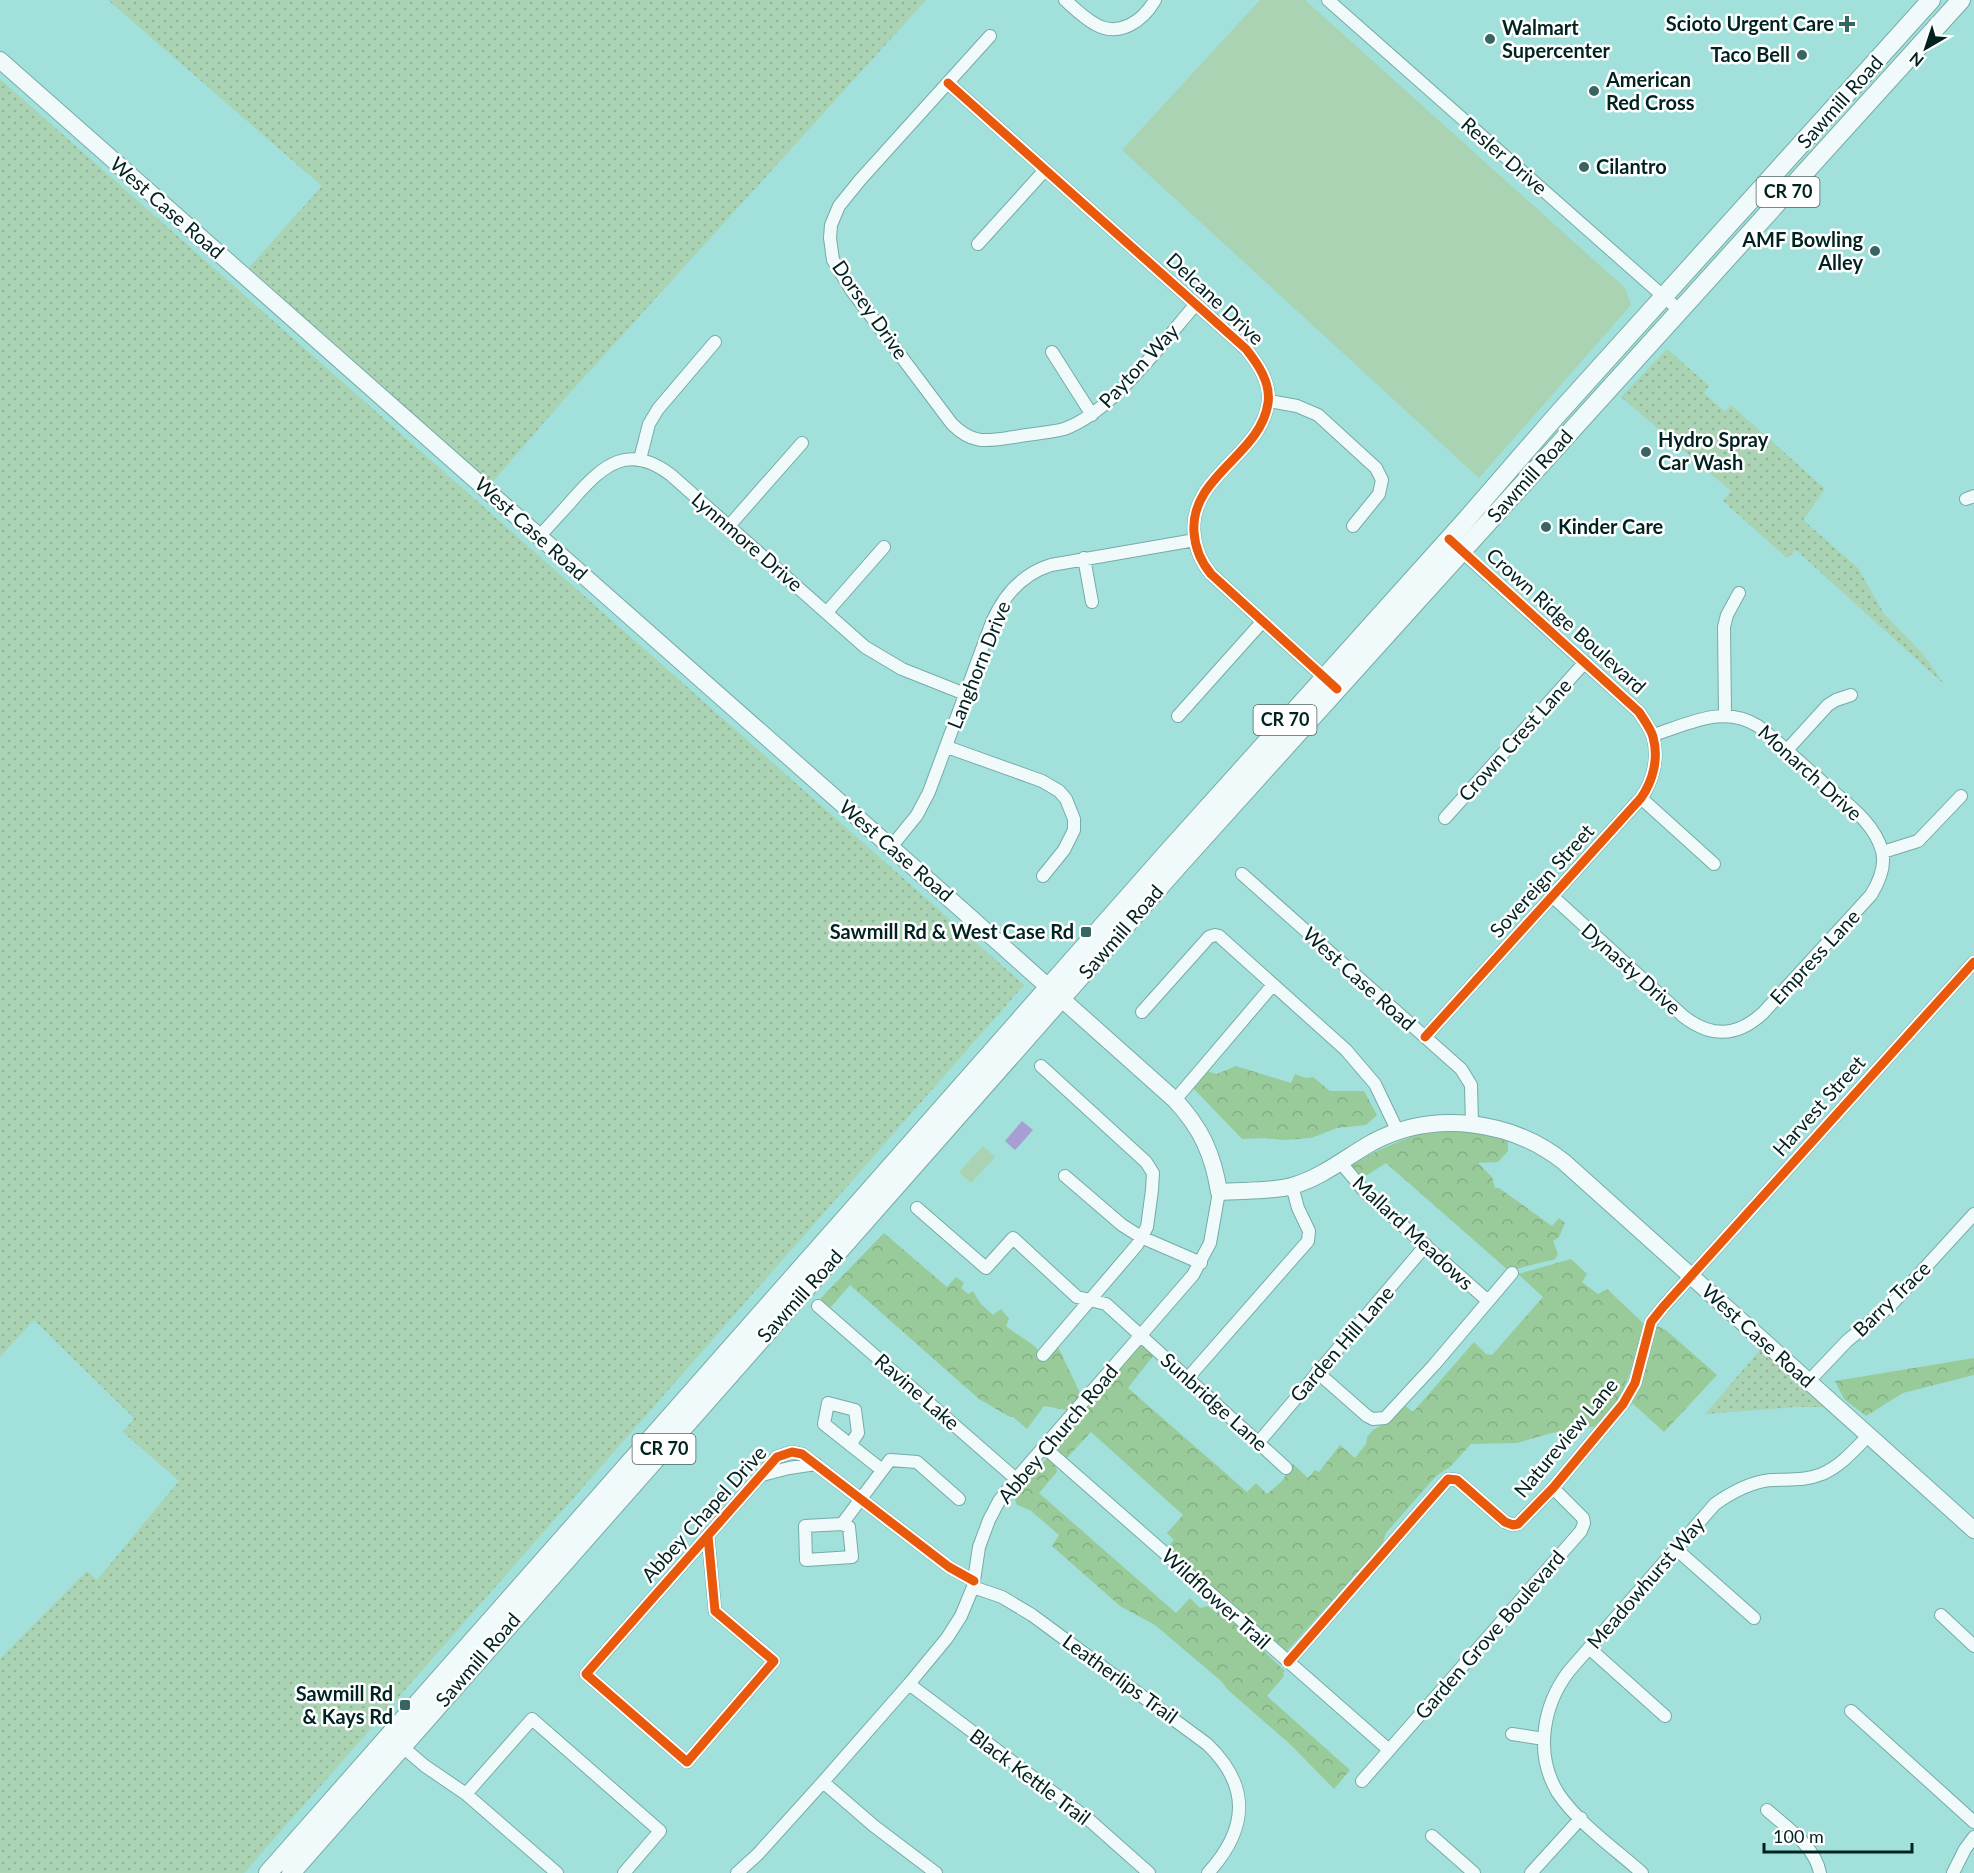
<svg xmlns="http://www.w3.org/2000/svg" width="1974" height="1873" font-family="Lato,sans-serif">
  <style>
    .grass { fill: url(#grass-dots) }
    .forest { fill: url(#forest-crowns) }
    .green { fill: #a9d3b3 }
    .water { fill: #a99ed3 }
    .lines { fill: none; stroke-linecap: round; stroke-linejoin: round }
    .street-casing { stroke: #76aba7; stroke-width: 14 }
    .secondary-casing { stroke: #76aba7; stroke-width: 18 }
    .primary-casing { stroke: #76aba7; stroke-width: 20 }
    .street { stroke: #f1fafa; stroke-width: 12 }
    .secondary { stroke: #f1fafa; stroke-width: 16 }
    .primary { stroke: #f1fafa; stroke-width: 18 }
    .cycleway-casing { stroke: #fff; stroke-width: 13 }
    .cycleway { stroke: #e8590c; stroke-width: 9 }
    .poi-dot { fill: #386562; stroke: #fff; stroke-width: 2 }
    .labels { text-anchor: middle; stroke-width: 5; stroke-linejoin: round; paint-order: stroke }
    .shield { fill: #fff; stroke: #4c6564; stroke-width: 1.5 }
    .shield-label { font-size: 18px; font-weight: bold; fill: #002321 }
    .poi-label { font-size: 20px; font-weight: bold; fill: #002321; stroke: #fff; text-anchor: end }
    .street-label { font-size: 20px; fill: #002321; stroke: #fff }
  </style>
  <defs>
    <pattern id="grass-dots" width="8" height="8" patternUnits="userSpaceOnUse" patternTransform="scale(1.5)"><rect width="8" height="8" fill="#a9d3b3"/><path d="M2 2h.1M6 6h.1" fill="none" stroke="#90b59a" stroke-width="1.8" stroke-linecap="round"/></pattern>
    <pattern id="forest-crowns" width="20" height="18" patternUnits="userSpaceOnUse" patternTransform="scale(1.5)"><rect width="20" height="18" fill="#99cb9a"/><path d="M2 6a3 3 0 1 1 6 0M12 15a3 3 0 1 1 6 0" fill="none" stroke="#82ae84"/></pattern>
  </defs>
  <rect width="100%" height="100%" fill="#a1e0db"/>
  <path class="grass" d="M 108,0 L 926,0 L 567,396 L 489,486 L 246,271 L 322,186 Z
    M 0,79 L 1024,985 L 244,1873 L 0,1873 L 0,1659 L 87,1571 L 97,1580 L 179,1481 L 123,1432 L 134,1418 L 34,1320 L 0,1357 Z
    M 1667,349 L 1709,386 L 1704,393 L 1725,412 L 1731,405 L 1825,489 L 1803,520 L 1858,568 L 1884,614 L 1923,654 L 1944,684 L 1796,550 L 1787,558 L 1723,501 L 1731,491 L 1621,397 Z
    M 1760,1350 L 1824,1407 L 1795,1407 L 1705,1414 Z"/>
  <path class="forest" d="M 1236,1066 L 1291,1083 L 1295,1074 L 1306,1078 L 1313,1077 L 1330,1091 L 1364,1091 L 1377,1115 L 1366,1125 L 1337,1128 L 1311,1138 L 1283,1140 L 1265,1138 L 1242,1139 L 1192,1087 L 1206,1071 L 1217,1074 Z
    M 1441,1128 L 1481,1130 L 1508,1141 L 1508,1151 L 1498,1162 L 1478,1163 L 1492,1177 L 1495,1188 L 1499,1188 L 1552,1226 L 1559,1218 L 1565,1223 L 1559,1237 L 1553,1241 L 1558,1254 L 1555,1259 L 1509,1271 L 1386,1163 L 1359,1180 L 1348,1168 C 1377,1148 1408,1137 1441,1128 Z
    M 884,1233 L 947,1287 L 956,1277 L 964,1283 L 961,1288 L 968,1294 L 973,1291 L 980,1303 L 993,1315 L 1001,1309 L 1009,1319 L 1006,1326 C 1020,1338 1034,1341 1044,1358 L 1058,1347 L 1082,1397 L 1072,1411 L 1044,1406 L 1027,1429 L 1013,1417 L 1010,1417 L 979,1399 L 850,1285 L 830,1308 L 820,1299 Z
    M 1571,1259 L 1587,1274 L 1582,1282 L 1598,1294 L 1607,1289 L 1643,1323 L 1637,1355 L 1620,1398 L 1598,1426 L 1552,1433 L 1517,1443 L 1471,1444 L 1450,1467 L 1436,1476 L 1386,1533 L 1382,1545 L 1286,1652 L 1166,1548 L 1174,1540 L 1167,1533 L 1183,1515 L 1091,1432 L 1065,1460 L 1051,1447 L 1141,1344 L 1153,1356 L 1128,1388 L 1247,1492 L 1256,1483 L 1267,1494 L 1282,1481 L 1293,1464 L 1308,1478 L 1315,1470 L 1319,1472 L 1340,1445 L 1355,1458 L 1366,1444 L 1367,1437 L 1373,1430 L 1389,1421 L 1404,1405 L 1413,1412 L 1474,1342 L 1486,1354 L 1492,1355 L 1543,1297 L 1518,1274 Z
    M 1653,1324 L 1666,1330 L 1717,1375 L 1664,1432 L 1631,1402 Z
    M 1974,1358 L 1974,1375 L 1903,1393 L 1866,1416 L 1844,1399 L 1835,1381 Z
    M 1047,1458 L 1056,1467 L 1057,1472 L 1039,1493 L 1176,1613 L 1190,1598 L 1200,1608 L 1208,1606 L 1216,1613 L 1221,1611 L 1285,1671 L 1283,1673 L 1284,1676 L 1267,1696 L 1350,1770 L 1334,1789 L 1291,1745 L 1228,1690 L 1221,1681 L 1155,1625 L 1120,1606 L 1052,1546 L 1059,1535 L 1030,1510 L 1017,1505 L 1014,1496 L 1017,1490 Z"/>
  <path class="green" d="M 1260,0 L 1305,0 L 1625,288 L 1631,305 L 1479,478 L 1122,150 Z
    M 983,1146 L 995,1157 L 971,1183 L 959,1172 Z"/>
  <path class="water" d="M 1022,1121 L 1033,1130 L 1015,1150 L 1005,1141 Z"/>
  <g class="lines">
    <defs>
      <path id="street" d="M 1065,0 C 1074,8 1084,18 1095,24 C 1119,38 1143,21 1155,0
        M 1328,0 L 1680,311
        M 990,36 L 860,180 L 839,206 L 831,225 L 830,238 L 833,260 L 852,291 L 952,424 C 973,445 987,441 1014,437 C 1030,434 1049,433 1064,429 C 1111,413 1163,342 1196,304
        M 948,83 L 1246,349 C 1258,364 1271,383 1268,403 C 1261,455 1190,476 1194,532 C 1195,548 1201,562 1211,574 L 1328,681
        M 978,244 L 1045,170
        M 1052,352 L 1092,415
        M 1269,401 L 1297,406 L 1318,415 L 1376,468 L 1382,480 L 1379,494 L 1353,526
        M 640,459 L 649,424 L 658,409 L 715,342
        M 1966,499 L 1974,496
        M 729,526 L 802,443
        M 540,536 C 551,523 563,511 574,498 C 604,464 629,443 671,475 L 865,647 L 902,669 L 965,694
        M 1084,558 L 1092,602
        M 827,612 L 884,547
        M 1725,715 L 1724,627 L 1727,615 L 1739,593
        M 1178,716 L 1262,622
        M 947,747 L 1042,781 L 1059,791 L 1066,799 L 1074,819 L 1074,830 L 1064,850 L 1043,876
        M 1787,750 L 1828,705 L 1836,700 L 1851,695
        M 1641,798 L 1714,864
        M 1445,818 L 1585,662
        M 891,847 L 917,815 L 929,792 L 992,622 C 1004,595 1022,574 1051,565 L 1195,540
        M 1883,852 L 1918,841 L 1961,796
        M 1242,874 L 1461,1069 L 1471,1085 L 1472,1124
        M 1552,896 L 1683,1016 C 1711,1038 1737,1037 1763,1013 L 1871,895 C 1879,882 1886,866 1882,851 C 1874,820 1840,799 1818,778 C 1798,761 1779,742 1758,726 C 1724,704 1689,724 1653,735
        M 1142,1012 L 1209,937 L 1215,935 L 1219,936 L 1346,1050 L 1375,1084 L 1398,1132
        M 1425,1037 L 1641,798 C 1653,781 1659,758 1653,737 C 1651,729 1644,720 1639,712 L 1457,547
        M 1041,1066 L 1146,1162 L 1153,1173 L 1152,1190 L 1147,1227 L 1137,1245 L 1043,1355
        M 1175,1100 L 1272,986
        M 1341,1163 L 1366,1193 L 1488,1301
        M 1065,1176 L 1122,1225 L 1141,1237 L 1201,1263
        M 917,1208 L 986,1268 L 1013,1238 L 1077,1297 L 1106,1304 L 1286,1468
        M 818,1306 L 1016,1479
        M 1317,1372 L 1367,1416 L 1373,1419 L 1385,1418 L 1434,1365 L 1512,1273
        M 1187,1379 L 1308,1241 L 1309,1231 L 1298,1208 L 1292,1186
        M 1808,1382 L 1847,1341 L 1892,1304 L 1974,1214
        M 1258,1443 L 1426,1245
        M 850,1445 L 858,1433 L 855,1410 L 828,1403 L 824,1424 L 882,1470
        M 1044,1447 L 1389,1750
        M 762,1475 L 789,1468 L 816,1464
        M 842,1524 L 890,1460 L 917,1462 L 959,1499
        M 842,1524 L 849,1527 L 852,1557 L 806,1560 L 805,1526 Z
        M 708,1536 L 715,1611 L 774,1661 L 687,1762 L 586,1674 L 777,1457 L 792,1452 L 802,1454 L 949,1567 L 974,1581
        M 1676,1549 L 1754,1618
        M 973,1587 L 1002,1597 L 1032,1615 L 1207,1744 C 1251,1786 1248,1829 1208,1873
        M 1941,1615 L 1974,1646
        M 1589,1648 L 1665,1716
        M 1288,1662 L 1448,1479 L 1457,1480 L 1505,1522 L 1513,1525 L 1518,1524 L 1553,1488 L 1623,1404 L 1635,1383 L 1651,1322 L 1663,1307 L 1974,962
        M 909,1684 L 1087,1818 L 1149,1873
        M 1851,1711 L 1974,1822
        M 1512,1734 L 1544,1739
        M 398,1743 L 425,1766 L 466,1794 L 557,1873
        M 1362,1781 L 1581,1531 L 1584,1523 L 1583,1518 L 1553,1488
        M 823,1782 L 874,1826 L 936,1873
        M 466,1794 L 532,1719 L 660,1831 L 624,1873
        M 1767,1810 C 1787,1828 1815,1846 1820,1873
        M 1432,1836 L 1474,1873
        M 737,1873 L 757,1855 L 823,1782 L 909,1684 L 947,1638 L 961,1616 L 973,1587 L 979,1547 L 989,1520 L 999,1501 L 1016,1479 L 1193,1275 L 1210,1243 L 1219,1192
        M 1531,1873 L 1581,1818
        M 1642,1873 C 1615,1849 1578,1823 1558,1793 C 1534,1754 1543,1705 1569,1671 L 1715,1504 C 1732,1492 1750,1482 1771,1480 C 1789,1479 1805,1481 1822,1474 C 1842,1465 1854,1450 1869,1435
        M 1953,1873 L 1965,1849 L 1974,1837"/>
      <path id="secondary" d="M 0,60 L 962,910 L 1175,1100 C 1201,1128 1213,1154 1219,1192 C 1243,1190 1270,1192 1292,1186 C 1323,1177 1346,1157 1373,1142 C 1434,1110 1511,1120 1564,1162 L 1974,1530"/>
      <path id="primary" d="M 268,1873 L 1166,854 L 1465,521 L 1556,416 L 1931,0
        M 291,1873 L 1179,865 L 1417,601 L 1961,0"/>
    </defs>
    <use href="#street" class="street-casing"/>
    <use href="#secondary" class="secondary-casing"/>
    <use href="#primary" class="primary-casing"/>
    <use href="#street" class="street"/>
    <use href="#secondary" class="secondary"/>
    <use href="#primary" class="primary"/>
    <defs>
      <path id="cycleway" d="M 948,83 L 1246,349 C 1258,364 1271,383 1268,403 C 1261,455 1190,476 1194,532 C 1195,548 1201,562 1211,574 L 1337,689
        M 1425,1037 L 1641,798 C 1653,781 1659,758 1653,737 C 1651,729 1644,720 1639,712 L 1449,539
        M 708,1536 L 715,1611 L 774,1661 L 687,1762 L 586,1674 L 777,1457 L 792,1452 L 802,1454 L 949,1567 L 974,1581
        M 1288,1662 L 1448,1479 L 1457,1480 L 1505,1522 L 1513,1525 L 1518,1524 L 1553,1488 L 1623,1404 L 1635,1383 L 1651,1322 L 1663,1307 L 1974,962"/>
    </defs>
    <use href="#cycleway" class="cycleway-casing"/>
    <use href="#cycleway" class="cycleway"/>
  </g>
  <g class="poi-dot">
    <path d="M1844 15h6v6h6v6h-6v6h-6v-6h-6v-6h6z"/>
    <circle cx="1490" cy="39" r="6"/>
    <circle cx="1802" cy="55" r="6"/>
    <circle cx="1594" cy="91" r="6"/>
    <circle cx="1584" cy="167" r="6"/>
    <circle cx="1875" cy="251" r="6"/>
    <circle cx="1646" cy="452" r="6"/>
    <circle cx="1546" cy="527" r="6"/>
    <rect x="1080" y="926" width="12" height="12" rx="3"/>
    <rect x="399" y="1699" width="12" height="12" rx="3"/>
  </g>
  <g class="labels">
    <g class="shield">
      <rect x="1756.5" y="177" width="63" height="30" rx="4.5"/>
      <rect x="1253.5" y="705" width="63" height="30" rx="4.5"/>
      <rect x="632.5" y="1434" width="63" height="30" rx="4.5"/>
    </g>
    <g class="shield-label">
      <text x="1788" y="198">CR 70</text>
      <text x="1285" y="726">CR 70</text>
      <text x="664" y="1455">CR 70</text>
    </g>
    <g class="poi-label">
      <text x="1834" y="31">Scioto Urgent Care</text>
      <text x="1502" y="35" text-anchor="start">Walmart<tspan x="1502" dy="23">Supercenter</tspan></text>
      <text x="1790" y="62">Taco Bell</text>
      <text x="1606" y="87" text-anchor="start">American<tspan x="1606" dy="23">Red Cross</tspan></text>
      <text x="1596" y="174" text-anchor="start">Cilantro</text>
      <text x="1863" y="247">AMF Bowling<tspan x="1863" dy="23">Alley</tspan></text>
      <text x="1658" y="447" text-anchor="start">Hydro Spray<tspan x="1658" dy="23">Car Wash</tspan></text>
      <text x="1558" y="534" text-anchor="start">Kinder Care</text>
      <text x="1074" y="939">Sawmill Rd &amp; West Case Rd</text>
      <text x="393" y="1701">Sawmill Rd<tspan x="393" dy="23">&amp; Kays Rd</tspan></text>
    </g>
    <g class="street-label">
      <text transform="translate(1840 102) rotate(-48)" y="7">Sawmill Road</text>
      <text transform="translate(1504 156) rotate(41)" y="7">Resler Drive</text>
      <text transform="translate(167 208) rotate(41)" y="7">West Case Road</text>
      <text transform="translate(1215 299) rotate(43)" y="7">Delcane Drive</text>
      <text transform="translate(870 310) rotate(55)" y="7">Dorsey Drive</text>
      <text transform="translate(1139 366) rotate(-47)" y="7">Payton Way</text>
      <text transform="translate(1530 476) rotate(-48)" y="7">Sawmill Road</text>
      <text transform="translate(531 529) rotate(42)" y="7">West Case Road</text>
      <text transform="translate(747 542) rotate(41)" y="7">Lynnmore Drive</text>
      <text transform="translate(1566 621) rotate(42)" y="7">Crown Ridge Boulevard</text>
      <text transform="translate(979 665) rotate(-68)" y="7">Langhorn Drive</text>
      <text transform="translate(1515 740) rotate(-48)" y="7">Crown Crest Lane</text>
      <text transform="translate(1810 773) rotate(42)" y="7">Monarch Drive</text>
      <text transform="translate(896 851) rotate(41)" y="7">West Case Road</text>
      <text transform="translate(1542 881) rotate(-48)" y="7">Sovereign Street</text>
      <text transform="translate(1121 932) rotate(-49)" y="7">Sawmill Road</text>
      <text transform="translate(1815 957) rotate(-47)" y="7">Empress Lane</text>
      <text transform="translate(1631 969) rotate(42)" y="7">Dynasty Drive</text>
      <text transform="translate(1359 979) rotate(42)" y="7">West Case Road</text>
      <text transform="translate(1819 1106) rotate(-48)" y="7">Harvest Street</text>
      <text transform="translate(1413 1233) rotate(43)" y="7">Mallard Meadows</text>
      <text transform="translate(800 1296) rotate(-48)" y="7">Sawmill Road</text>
      <text transform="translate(1892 1299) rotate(-44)" y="7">Barry Trace</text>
      <text transform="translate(1758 1336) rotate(42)" y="7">West Case Road</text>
      <text transform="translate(1342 1344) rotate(-49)" y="7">Garden Hill Lane</text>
      <text transform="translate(917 1392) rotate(41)" y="7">Ravine Lake</text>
      <text transform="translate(1214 1402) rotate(42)" y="7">Sunbridge Lane</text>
      <text transform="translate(1058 1434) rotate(-50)" y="7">Abbey Church Road</text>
      <text transform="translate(1566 1438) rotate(-50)" y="7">Natureview Lane</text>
      <text transform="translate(704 1514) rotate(-48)" y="7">Abbey Chapel Drive</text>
      <text transform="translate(1646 1583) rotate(-49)" y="7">Meadowhurst Way</text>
      <text transform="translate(1216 1599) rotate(42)" y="7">Wildflower Trail</text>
      <text transform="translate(1490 1635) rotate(-49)" y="7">Garden Grove Boulevard</text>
      <text transform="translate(478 1660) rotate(-49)" y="7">Sawmill Road</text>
      <text transform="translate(1120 1679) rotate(36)" y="7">Leatherlips Trail</text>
      <text transform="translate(1030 1777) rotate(37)" y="7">Black Kettle Trail</text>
    </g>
  </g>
  <g transform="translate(1926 48) rotate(219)" stroke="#ffffff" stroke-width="4.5" paint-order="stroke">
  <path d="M0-4.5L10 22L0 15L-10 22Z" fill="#002321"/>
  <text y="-9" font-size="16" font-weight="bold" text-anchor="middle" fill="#002321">N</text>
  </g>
  <path d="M1764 1843v9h148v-9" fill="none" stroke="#002321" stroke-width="3"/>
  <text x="1773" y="1843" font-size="18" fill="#002321" stroke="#ffffff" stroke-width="4.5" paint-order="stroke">100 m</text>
</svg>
